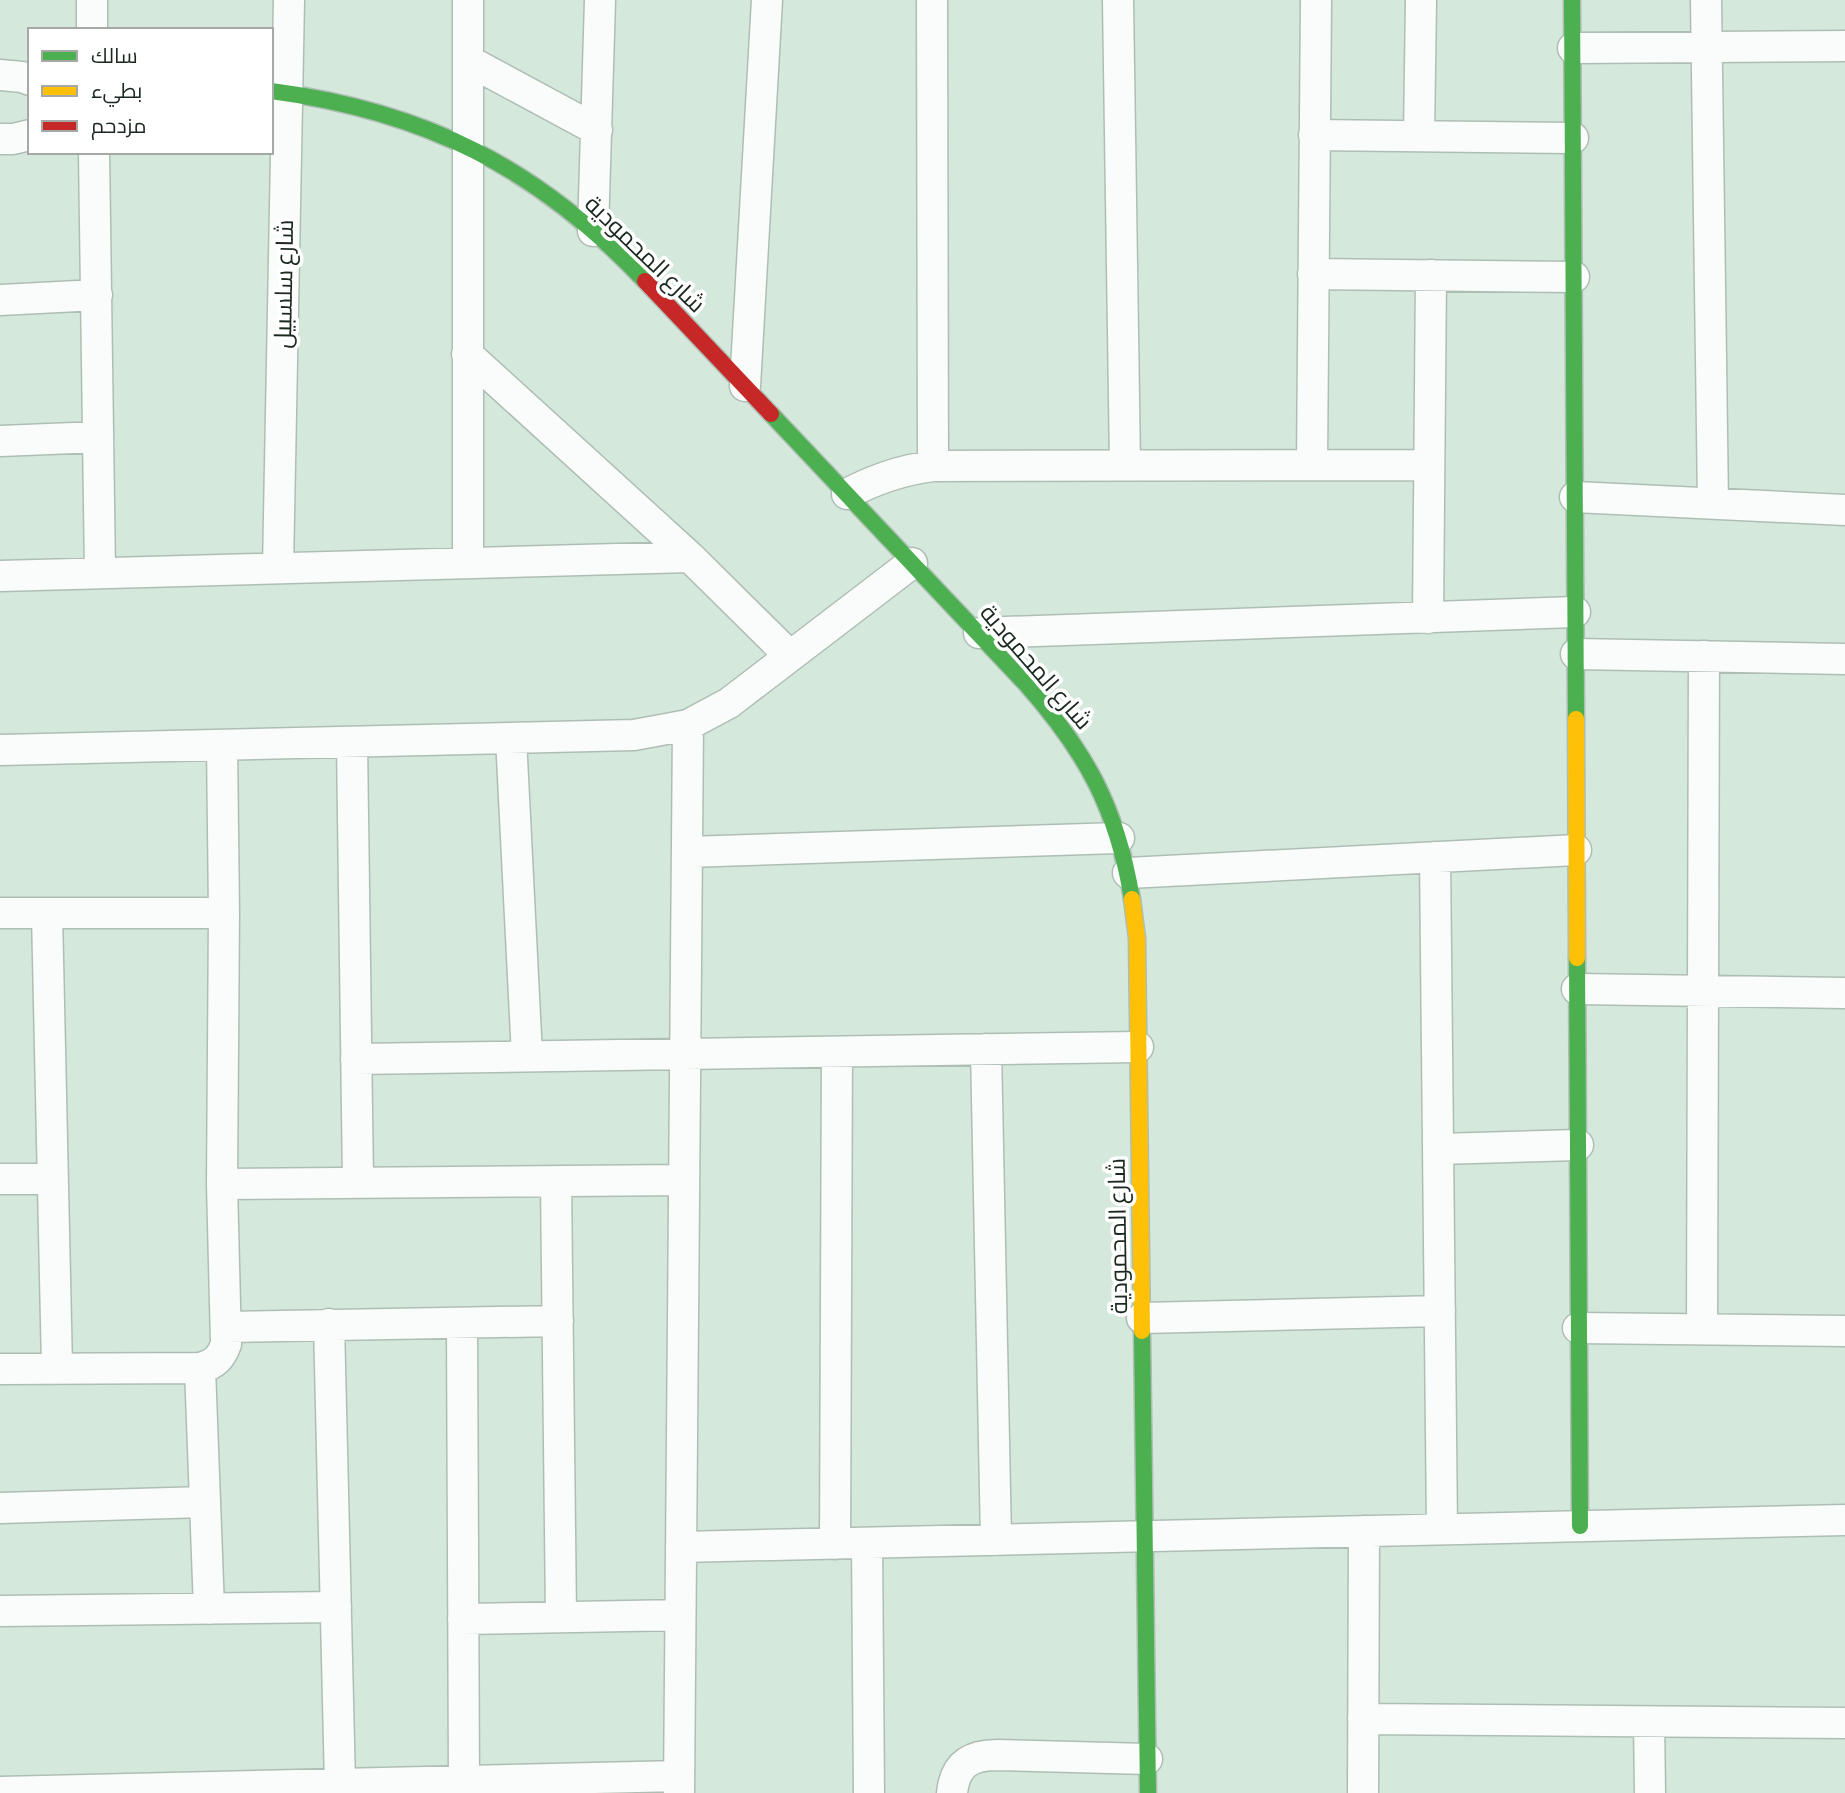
<svg xmlns="http://www.w3.org/2000/svg" width="1845" height="1793" font-family="'Alegreya Sans',Cairo,sans-serif">
  <style>
    .lines { fill: none; stroke-linecap: round; stroke-linejoin: round }
    .street-casing { stroke: #afbeb4; stroke-width: 33 }
    .fast-casing { stroke: #afbeb4; stroke-width: 19 }
    .slow-casing { stroke: #afbeb4; stroke-width: 19 }
    .jam-casing { stroke: #afbeb4; stroke-width: 19 }
    .street { stroke: #f9fcfa; stroke-width: 30 }
    .fast { stroke: #4caf50; stroke-width: 16 }
    .slow { stroke: #ffc107; stroke-width: 16 }
    .jam { stroke: #c62828; stroke-width: 16 }
    .labels { text-anchor: middle; stroke-width: 7; stroke-linejoin: round; paint-order: stroke }
    .street-label { font-size: 24px; fill: #1b281f; stroke: #fff }
  </style>
  <rect width="100%" height="100%" fill="#d5e8dc"/>
  <g class="lines">
    <defs>
      <path id="street" d="M 92,0 L 92,30
        M 932,0 L 933,466
        M 1118,0 L 1125,465
        M 1706,0 L 1713,503
        M 1573,48 L 1845,46
        M 469,61 L 597,130
        M 0,75 L 22,77 L 30,80
        M 1314,135 L 1573,138
        M 1419,136 L 1421,0
        M 0,139 L 13,139 L 30,135
        M 94,152 L 100,573
        M 593,231 L 600,0
        M 1313,274 L 1574,277
        M 0,300 L 97,295
        M 467,354 L 690,557 L 790,656
        M 745,386 L 767,0
        M 0,441 L 98,437
        M 1312,465 L 1316,0
        M 847,494 C 875,479 901,470 933,466 L 1428,465
        M 1575,497 L 1845,510
        M 468,563 L 468,0
        M 278,568 L 289,0
        M 0,576 L 690,557
        M 1428,618 L 1431,275
        M 979,633 L 1575,612
        M 1576,654 L 1845,659
        M 511,738 L 527,1056
        M 352,742 L 358,1183
        M 0,750 L 634,735 L 688,725 L 729,703 L 912,563
        M 687,852 L 1119,838
        M 1435,857 L 1442,1529
        M 1128,873 L 1576,850
        M 0,913 L 224,913
        M 47,913 L 57,1368
        M 1577,989 L 1845,993
        M 986,1049 L 996,1540
        M 356,1059 L 1138,1047
        M 1439,1149 L 1578,1145
        M 0,1179 L 53,1179
        M 556,1182 L 561,1617
        M 222,1184 L 684,1180
        M 1142,1318 L 1440,1311
        M 462,1323 L 464,1782
        M 329,1324 L 340,1785
        M 226,1327 L 558,1321
        M 1578,1328 L 1845,1331
        M 1702,1329 L 1704,656
        M 200,1368 L 209,1609
        M 0,1369 L 200,1368 C 215,1364 221,1358 226,1344 L 222,1184 L 224,913 L 222,745
        M 0,1508 L 205,1502
        M 867,1543 L 869,1793
        M 835,1544 L 837,1052
        M 681,1547 L 1845,1520
        M 0,1611 L 336,1607
        M 463,1619 L 680,1615
        M 1363,1719 L 1845,1723
        M 1649,1722 L 1650,1793
        M 0,1792 L 679,1776
        M 679,1793 L 688,725
        M 952,1793 C 955,1765 969,1755 997,1755 L 1147,1759
        M 1363,1793 L 1364,1531"/>
      <path id="fast" d="M 1572,0 L 1576,719
        M 271,91 C 425,111 538,168 645,281
        M 771,414 L 1026,684 C 1086,752 1117,808 1132,899
        M 1577,958 L 1580,1526
        M 1142,1331 L 1148,1793"/>
      <path id="slow" d="M 1576,719 L 1577,958
        M 1132,899 L 1137,938 L 1142,1331"/>
      <path id="jam" d="M 645,281 L 771,414"/>
    </defs>
    <use href="#street" class="street-casing"/>
    <use href="#fast" class="fast-casing"/>
    <use href="#slow" class="slow-casing"/>
    <use href="#jam" class="jam-casing"/>
    <use href="#street" class="street"/>
    <use href="#fast" class="fast"/>
    <use href="#slow" class="slow"/>
    <use href="#jam" class="jam"/>
  </g>
  <g class="labels">
    <g class="street-label">
      <text transform="translate(645 254) rotate(44)" y="8">شارع المحمودية</text>
      <text transform="translate(284 284) rotate(-89)" y="8">شارع سلسبيل</text>
      <text transform="translate(1036 667) rotate(49)" y="8">شارع المحمودية</text>
      <text transform="translate(1118 1236) rotate(-91)" y="8">شارع المحمودية</text>
    </g>
  </g>
  <rect x="28" y="28" width="245" height="126" fill="#ffffff" stroke="#a4a9a5" stroke-width="2"/>
  <rect x="42" y="51" width="35" height="10" fill="#4caf50" stroke="#a4a9a5" stroke-width="2"/>
  <text x="91" y="63" font-size="21" fill="#1b281f">سالك</text>
  <rect x="42" y="86" width="35" height="10" fill="#ffc107" stroke="#a4a9a5" stroke-width="2"/>
  <text x="91" y="98" font-size="21" fill="#1b281f">بطيء</text>
  <rect x="42" y="121" width="35" height="10" fill="#c62828" stroke="#a4a9a5" stroke-width="2"/>
  <text x="91" y="133" font-size="21" fill="#1b281f">مزدحم</text>
</svg>
